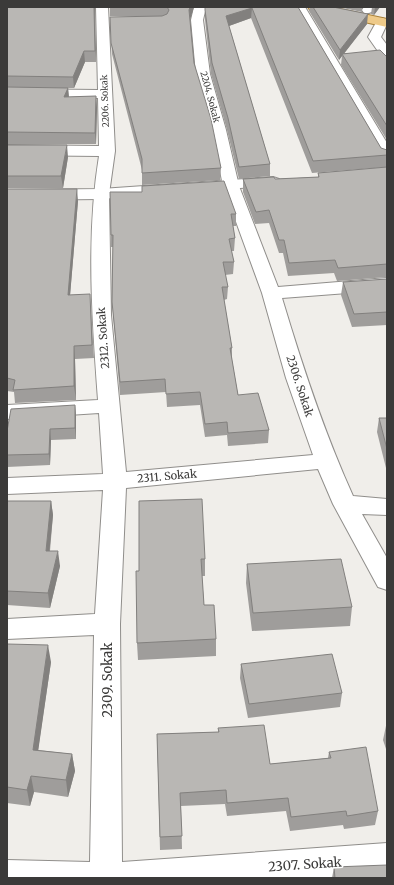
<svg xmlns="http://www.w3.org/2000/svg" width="394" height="885" font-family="Merriweather,serif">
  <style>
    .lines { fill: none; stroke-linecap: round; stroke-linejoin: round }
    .minor-casing { stroke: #908e8b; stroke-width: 2 }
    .tertiary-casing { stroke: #908e8b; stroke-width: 2 }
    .primary-casing { stroke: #a8813a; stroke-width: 2 }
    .minor { fill: #fff; fill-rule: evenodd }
    .tertiary { fill: #fff; fill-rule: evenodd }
    .primary { fill: #eeca89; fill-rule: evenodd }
    .wall { fill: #9f9d9b }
    .shaded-wall { fill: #82807e }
    .building { fill: #b9b7b4; stroke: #82807e }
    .labels { text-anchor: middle; stroke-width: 3; stroke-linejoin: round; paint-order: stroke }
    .far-street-label { font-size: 9px; fill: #3b3a39; stroke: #fff }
    .street-label { font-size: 11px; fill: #3b3a39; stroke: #fff }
    .near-street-label { font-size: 13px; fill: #3b3a39; stroke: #fff }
  </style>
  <rect width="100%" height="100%" fill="#f0eeea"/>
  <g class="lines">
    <defs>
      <path id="minor" d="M 96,7 L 108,7 L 115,151 L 109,194 L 111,315 L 126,472 L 313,455 L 286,378 L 262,293 L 223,186 L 212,130 L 196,74 L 191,20 L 194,7 L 206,7 L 203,20 L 210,74 L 226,130 L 239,186 L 278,287 L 387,278 L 387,290 L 282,298 C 302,365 324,432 353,496 L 387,499 L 387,515 L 362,514 L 387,558 L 387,590 L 378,587 L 333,504 L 318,469 L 126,488 L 120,624 L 122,862 L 387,843 L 387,873 L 317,878 L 7,878 L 7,860 L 90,862 L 94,635 L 7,639 L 7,619 L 95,614 L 103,490 L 7,494 L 7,478 L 103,474 L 99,413 L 7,419 L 7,405 L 98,400 C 92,319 86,236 99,156 L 7,155 L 7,145 L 99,146 L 98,98 L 7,97 L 7,89 L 98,90 Z
        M 293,7 L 305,7 L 387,143 L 387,161 L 381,159 L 379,156 Z
        M 364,7 L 377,7 C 373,12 370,14 364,13 L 362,10 Z
        M 382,18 L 387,20 L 387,24 L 381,37 L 387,45 L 387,58 L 382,57 L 368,37 L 378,19 Z"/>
      <path id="tertiary" d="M 273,177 L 279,179 L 281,182 L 279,185 L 101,199 L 7,200 L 7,190 L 101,189 Z"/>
      <path id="primary" d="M 308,7 L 331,7 L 387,19 L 387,27 L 310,10 Z"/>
    </defs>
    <use href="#minor" class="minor-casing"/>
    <use href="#tertiary" class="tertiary-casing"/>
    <use href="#primary" class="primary-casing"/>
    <use href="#minor" class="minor"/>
    <use href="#tertiary" class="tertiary"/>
    <use href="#primary" class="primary"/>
  </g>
  <path class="wall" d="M 7,7 L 94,7 L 96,62 L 85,62 L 74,88 L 68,88 L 69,97 L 96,96 L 97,108 L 96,144 L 7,144 Z
    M 110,7 L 194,7 L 190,18 L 194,63 L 221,168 L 220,180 L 142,185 L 142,170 L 112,54 L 110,17 L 163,16 L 110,16 Z
    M 298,7 L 381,148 L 387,155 L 387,167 L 312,173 L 251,18 L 229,26 L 270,164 L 270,176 L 239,179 L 227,130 L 211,74 L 205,20 L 205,10 Z
    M 310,7 L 333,7 L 367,24 L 344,53 L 387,57 L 387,140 L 341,65 L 342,56 L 339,60 L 309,11 Z
    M 338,7 L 363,7 L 362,8 L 362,12 Z
    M 372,7 L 380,7 L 374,15 L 371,14 Z
    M 7,145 L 68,157 L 63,188 L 7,188 Z
    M 387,167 L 387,277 L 337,281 L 334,273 L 288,276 L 283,253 L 279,253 L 269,223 L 255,224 L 243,192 L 243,179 L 275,179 L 318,177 L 318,173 Z
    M 7,189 L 78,201 L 70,295 L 91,307 L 94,358 L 75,359 L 76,400 L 15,403 L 14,392 L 7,391 Z
    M 110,192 L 236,214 L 236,226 L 233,226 L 235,238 L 234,251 L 231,251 L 234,262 L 233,274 L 225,275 L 228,287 L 227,299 L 224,300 L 232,348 L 232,360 L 238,395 L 269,430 L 268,443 L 228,446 L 227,435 L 205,437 L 200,405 L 167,407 L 166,392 L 120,395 L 112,302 L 113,247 L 111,247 L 111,235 Z
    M 387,279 L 387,325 L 352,327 L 341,295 L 343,282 Z
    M 75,405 L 76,416 L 76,439 L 51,440 L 50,465 L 7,467 L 7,431 Z
    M 379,418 L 387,418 L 387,468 L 386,468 L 377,432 Z
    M 7,501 L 51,501 L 53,515 L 50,551 L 60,566 L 50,608 L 7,605 Z
    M 139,501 L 205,559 L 205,576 L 202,576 L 204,605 L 216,639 L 216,656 L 138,660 L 137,643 L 139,571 Z
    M 247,564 L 352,607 L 350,626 L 252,631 L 246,583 Z
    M 7,644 L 51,662 L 38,750 L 72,754 L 75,771 L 68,797 L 34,792 L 30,806 L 7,803 Z
    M 241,664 L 342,693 L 340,707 L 248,718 L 240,678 Z
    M 387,721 L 387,752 L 383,740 Z
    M 218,728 L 270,764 L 328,758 L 329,752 L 378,811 L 375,825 L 344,829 L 343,825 L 290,831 L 286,811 L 227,816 L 225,804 L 181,806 L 182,849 L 160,850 L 157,734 L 218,732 Z
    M 334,867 L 387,878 L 332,878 Z"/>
  <path class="shaded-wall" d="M 94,7 L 95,8 L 96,62 L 95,51 Z
    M 190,7 L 194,7 L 190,20 L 189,10 Z
    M 375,7 L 380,7 L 374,15 Z
    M 252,8 L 251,18 L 226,27 L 226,16 Z
    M 368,14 L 367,24 L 343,55 L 342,54 L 342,56 L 339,60 L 340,50 Z
    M 84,51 L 85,62 L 74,88 L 73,77 Z
    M 68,88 L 69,99 L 64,97 Z
    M 96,96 L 97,108 L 96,144 L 95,133 Z
    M 67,145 L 68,157 L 63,188 L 61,176 Z
    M 77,189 L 78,201 L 69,308 L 68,295 Z
    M 74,346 L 75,359 L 76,400 L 74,386 Z
    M 75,405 L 76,416 L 76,439 L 75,428 Z
    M 50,429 L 51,440 L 50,465 L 49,454 Z
    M 51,501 L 53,515 L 48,565 L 46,551 Z
    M 58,551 L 60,566 L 50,608 L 48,593 Z
    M 48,645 L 51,662 L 36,766 L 33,750 Z
    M 72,754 L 75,771 L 68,797 L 66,780 Z
    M 31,776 L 34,792 L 30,806 L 27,790 Z"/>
  <path class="building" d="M 7,7 L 94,7 L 95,51 L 84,51 L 73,77 L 7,76 Z
    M 167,7 L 190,7 L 189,10 L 194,63 L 211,119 L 221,168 L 142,173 L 142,159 L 111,43 L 110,17 L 162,16 L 167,14 L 169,10 Z
    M 205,7 L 298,7 L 381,148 L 387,150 L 387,155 L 313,161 L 252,8 L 226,16 L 270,164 L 239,167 L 228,118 L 212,63 L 205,10 Z
    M 313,7 L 333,7 L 368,14 L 340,50 Z
    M 380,50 L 387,57 L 387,126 L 342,54 Z
    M 7,87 L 68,88 L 64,97 L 96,96 L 95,133 L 7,132 Z
    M 7,145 L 67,145 L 61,176 L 7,176 Z
    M 387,167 L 387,264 L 338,268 L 335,260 L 289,263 L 284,240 L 279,240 L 269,210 L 256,212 L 243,179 L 274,177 L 275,179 L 319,177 L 318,173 Z
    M 224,181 L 236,214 L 231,214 L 235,238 L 229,239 L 234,262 L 223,262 L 228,287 L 222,287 L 232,348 L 230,348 L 238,395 L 258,393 L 269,430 L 228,433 L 227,422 L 205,424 L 200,392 L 166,394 L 165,379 L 120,382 L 112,302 L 113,235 L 111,235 L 110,192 L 142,192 L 142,186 Z
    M 7,189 L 77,189 L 68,295 L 90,294 L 92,345 L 74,346 L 74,386 L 13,390 L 15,380 L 7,378 Z
    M 387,279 L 387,312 L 354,314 L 343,282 Z
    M 75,405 L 75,428 L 50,429 L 49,454 L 7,455 L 7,431 L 11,409 Z
    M 379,418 L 387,418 L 387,449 Z
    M 202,499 L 205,559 L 201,559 L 204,605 L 214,605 L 216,639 L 137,643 L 136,571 L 139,571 L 139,501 Z
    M 7,501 L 51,501 L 46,551 L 58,551 L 48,593 L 7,591 Z
    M 341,559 L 352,607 L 253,613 L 247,564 Z
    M 7,644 L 48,645 L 33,750 L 72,754 L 66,780 L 31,776 L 27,790 L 7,787 Z
    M 332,654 L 342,693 L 249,704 L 241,664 Z
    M 264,725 L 270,764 L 331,758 L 329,752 L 366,747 L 378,811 L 347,816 L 346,811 L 291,817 L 288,798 L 227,803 L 226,790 L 180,793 L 182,836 L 160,837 L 157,734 L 219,732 L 218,728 Z
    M 387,865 L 387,878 L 335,878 L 334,867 Z"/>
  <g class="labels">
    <g class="far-street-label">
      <text transform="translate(210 97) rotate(75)" y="3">2204. Sokak</text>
      <text transform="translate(105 101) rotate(-92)" y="3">2206. Sokak</text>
    </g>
    <g class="street-label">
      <text transform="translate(103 338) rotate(-94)" y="4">2312. Sokak</text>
      <text transform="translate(300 386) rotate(72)" y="4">2306. Sokak</text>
      <text transform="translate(167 476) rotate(-5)" y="4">2311. Sokak</text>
    </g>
    <g class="near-street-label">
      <text transform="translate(107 680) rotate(-90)" y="5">2309. Sokak</text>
      <text transform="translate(305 864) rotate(-4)" y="5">2307. Sokak</text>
    </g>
  </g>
  <rect width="394" height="885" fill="none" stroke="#3b3a39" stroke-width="16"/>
</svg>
